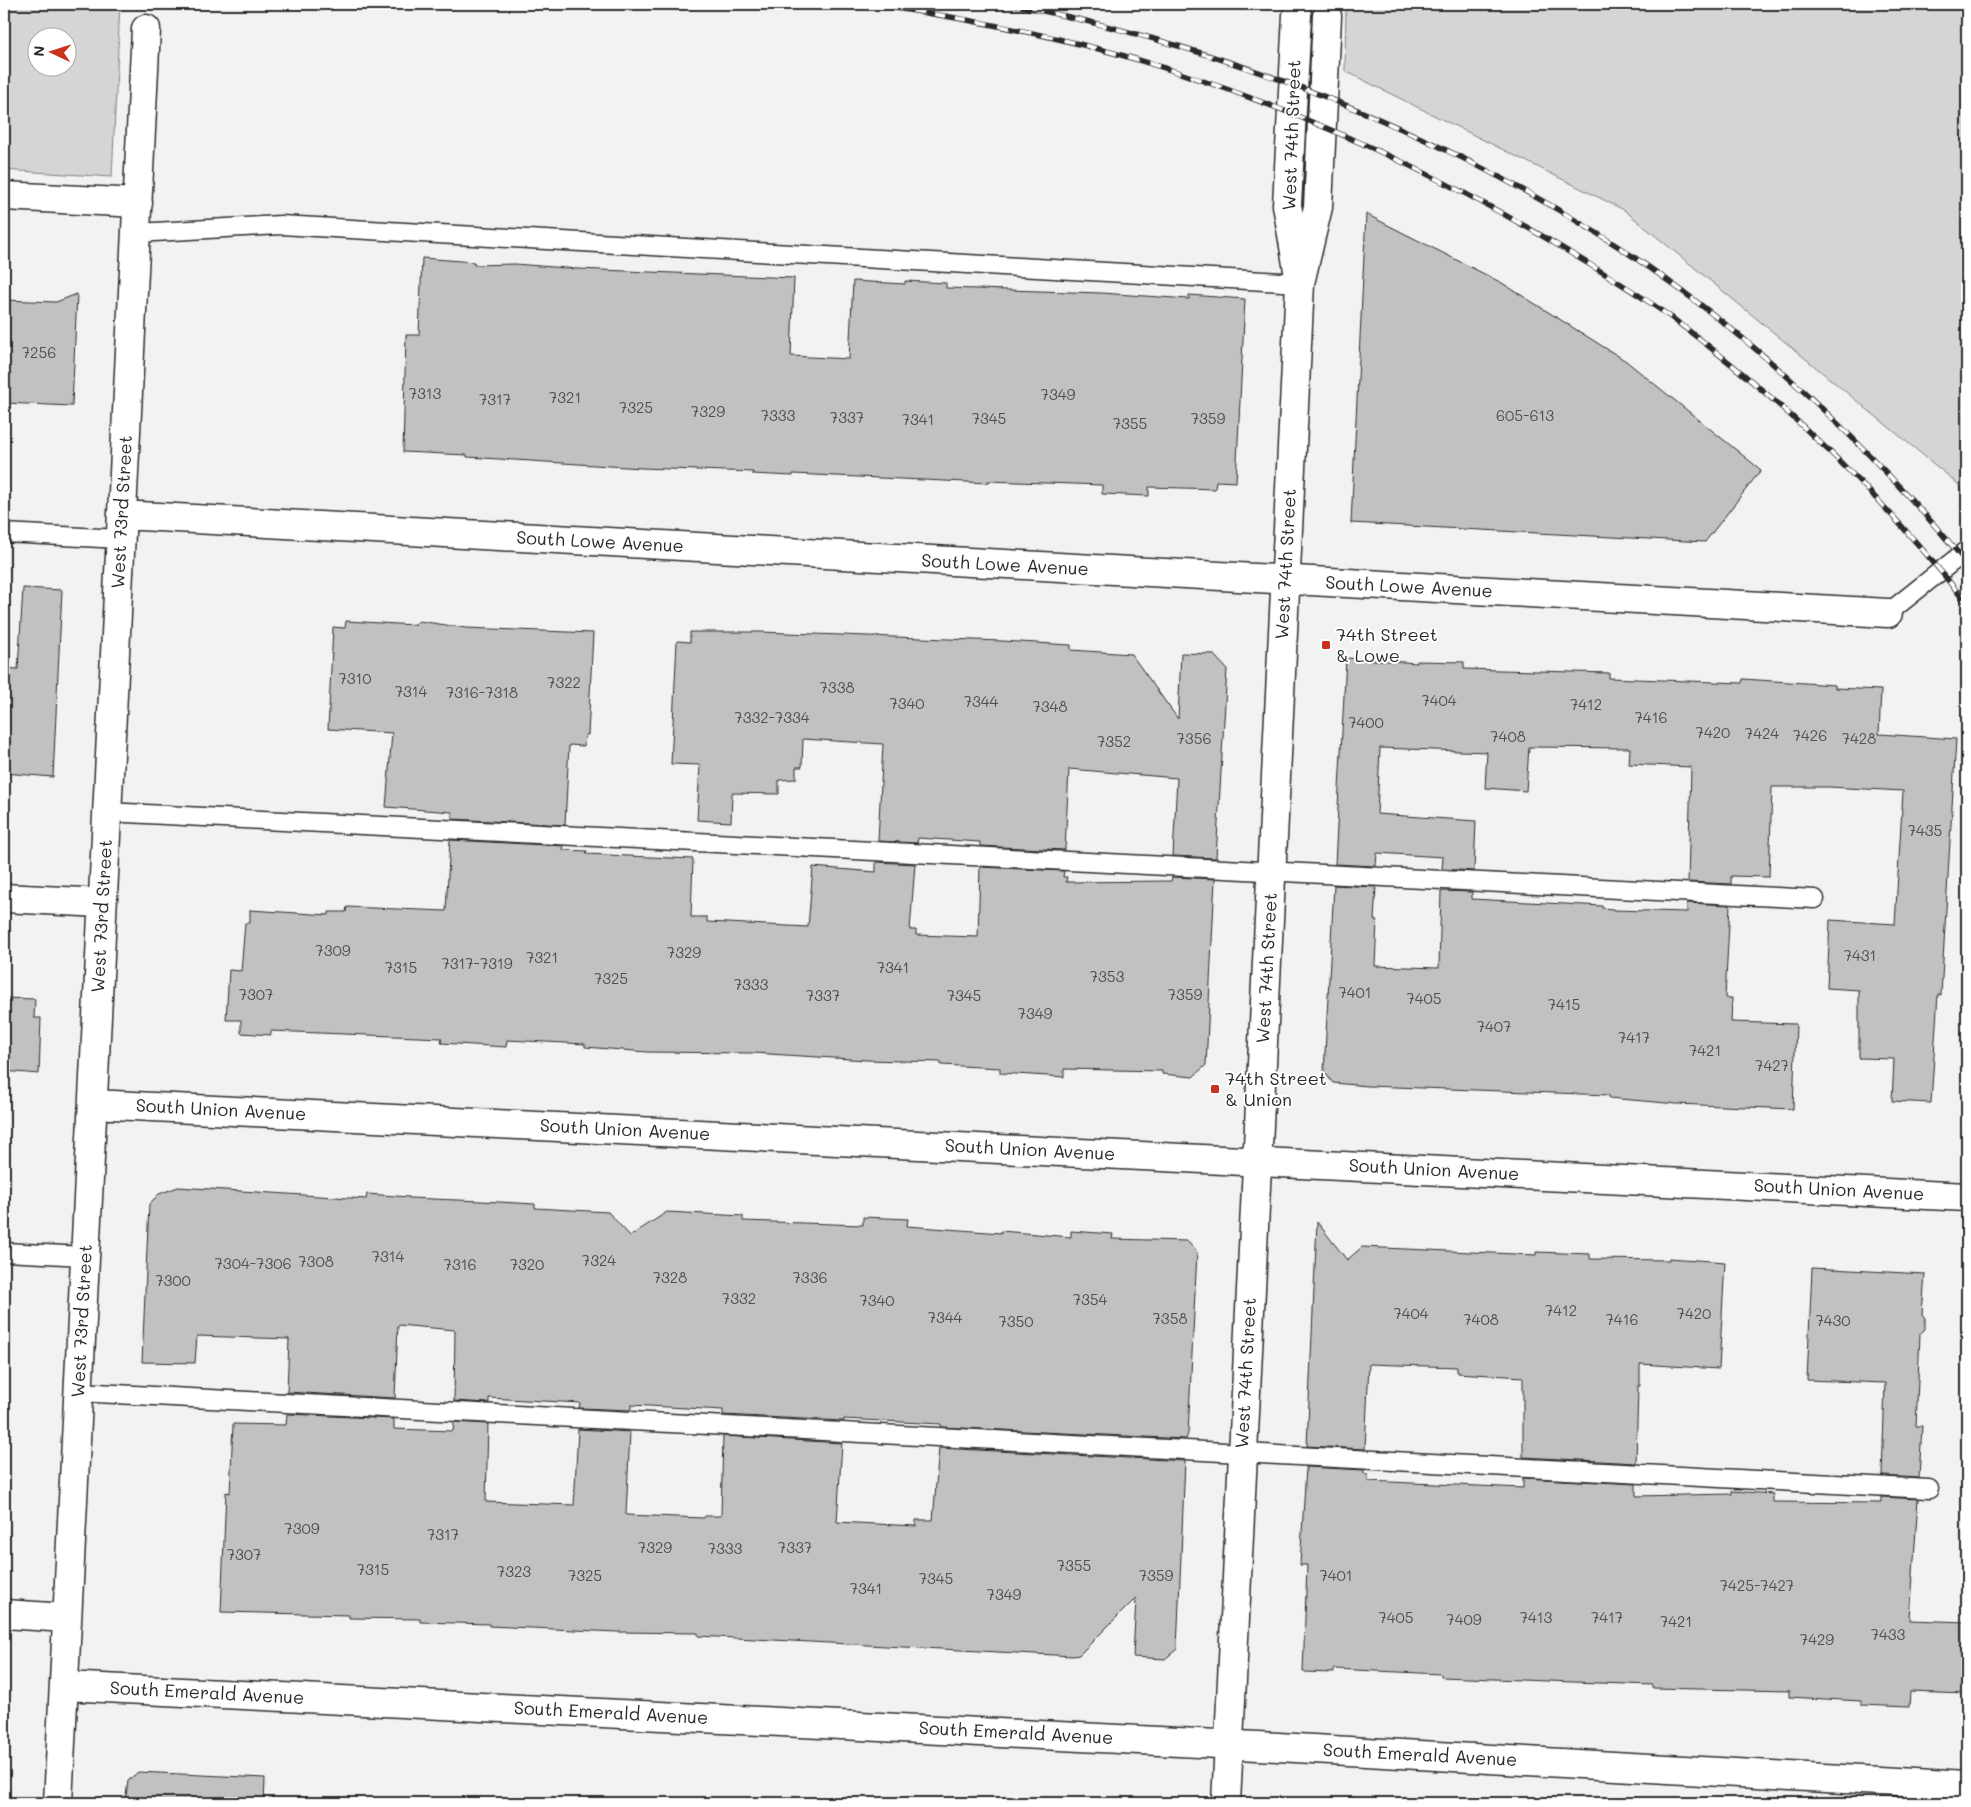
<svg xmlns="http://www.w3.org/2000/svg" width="1971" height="1807" font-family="Mali,sans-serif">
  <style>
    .green { fill: #d5d5d5; stroke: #808080; fill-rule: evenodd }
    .building { fill: #c1c1c1; stroke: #2b2b2b }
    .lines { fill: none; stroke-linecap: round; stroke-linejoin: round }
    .service-casing { stroke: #2b2b2b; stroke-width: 21 }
    .minor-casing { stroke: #2b2b2b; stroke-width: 31 }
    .tertiary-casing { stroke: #2b2b2b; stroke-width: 31 }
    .service { stroke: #fff; stroke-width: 18 }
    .minor { stroke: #fff; stroke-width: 28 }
    .tertiary { stroke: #fff; stroke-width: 28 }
    .rail-casing { stroke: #2b2b2b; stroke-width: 5.5 }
    .rail { stroke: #fff; stroke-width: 4; stroke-dasharray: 11; stroke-linecap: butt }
    .poi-dot { fill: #c8321e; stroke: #fff; stroke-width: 2 }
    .labels { text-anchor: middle; stroke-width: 4; stroke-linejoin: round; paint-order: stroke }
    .number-label { font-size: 15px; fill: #505050 }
    .street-label { font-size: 18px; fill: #2b2b2b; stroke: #fff }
    .poi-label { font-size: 18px; fill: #2b2b2b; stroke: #fff; text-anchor: start }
  </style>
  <rect width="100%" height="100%" fill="#f2f2f2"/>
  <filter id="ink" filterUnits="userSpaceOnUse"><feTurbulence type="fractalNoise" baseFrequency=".02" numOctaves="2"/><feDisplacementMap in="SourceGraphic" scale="10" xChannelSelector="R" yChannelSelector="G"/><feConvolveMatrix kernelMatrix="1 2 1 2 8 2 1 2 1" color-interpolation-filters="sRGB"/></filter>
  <g filter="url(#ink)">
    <path class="green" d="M 4,4 L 120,4 L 112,177 L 4,170 ZM 38,38 L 68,38 L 68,68 L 38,68 Z
      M 1346,4 L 1967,4 L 1967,499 L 1957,483 L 1624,210 L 1345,71 Z"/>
    <path class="building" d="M 1366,214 L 1502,283 L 1626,361 L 1761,470 L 1705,542 L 1351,523 Z
      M 422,258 L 474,262 L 474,265 L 515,264 L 578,269 L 794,278 L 791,356 L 849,359 L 853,281 L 905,284 L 905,281 L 946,283 L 946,288 L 1101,293 L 1189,299 L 1189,295 L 1245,299 L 1236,482 L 1216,481 L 1215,489 L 1149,487 L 1149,496 L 1102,494 L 1102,485 L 988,481 L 988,483 L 793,474 L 793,476 L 752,474 L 753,472 L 642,468 L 467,457 L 467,455 L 403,452 L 406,335 L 419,335 Z
      M 77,294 L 72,406 L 4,403 L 4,300 L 56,302 Z
      M 23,588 L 62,590 L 53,777 L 4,773 L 4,668 L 18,669 Z
      M 346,621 L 414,625 L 419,621 L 466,628 L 593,633 L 588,735 L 585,735 L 584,746 L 569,745 L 565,825 L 452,819 L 452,812 L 386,807 L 392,733 L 328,729 L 333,627 L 345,628 Z
      M 690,632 L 760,632 L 1002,641 L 1071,645 L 1071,650 L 1131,654 L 1178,719 L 1181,653 L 1213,654 L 1227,669 L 1216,858 L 1173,856 L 1177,778 L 1069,769 L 1065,850 L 980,846 L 980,842 L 918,838 L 917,843 L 878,841 L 883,744 L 803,739 L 802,767 L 796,767 L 796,779 L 779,780 L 779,794 L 732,793 L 731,822 L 697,820 L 700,765 L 671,764 L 677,641 L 690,642 Z
      M 1346,658 L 1417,663 L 1417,661 L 1464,662 L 1464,669 L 1609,673 L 1609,678 L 1742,683 L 1743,679 L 1835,685 L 1835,688 L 1881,690 L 1879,734 L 1956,739 L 1941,995 L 1938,994 L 1931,1103 L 1892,1101 L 1894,1059 L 1859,1058 L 1859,990 L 1827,988 L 1830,920 L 1895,924 L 1903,791 L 1829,787 L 1772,787 L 1769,877 L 1731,876 L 1731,884 L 1688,882 L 1691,767 L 1629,764 L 1630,748 L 1529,747 L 1526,791 L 1485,788 L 1487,752 L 1380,748 L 1377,814 L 1476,821 L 1474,871 L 1442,869 L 1443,857 L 1377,853 L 1376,866 L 1335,864 Z
      M 450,840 L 564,846 L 563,850 L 587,851 L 586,854 L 693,859 L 691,917 L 707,917 L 707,922 L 808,927 L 813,867 L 876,872 L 876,862 L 915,864 L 910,930 L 916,930 L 916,935 L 978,937 L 980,867 L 1064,871 L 1063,877 L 1067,877 L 1066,882 L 1171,881 L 1172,877 L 1215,879 L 1206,1065 L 1193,1077 L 1162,1074 L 1162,1071 L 1064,1069 L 1064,1077 L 1000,1073 L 1000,1068 L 941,1065 L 941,1062 L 866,1060 L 753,1053 L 647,1052 L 585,1047 L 585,1044 L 507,1040 L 506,1047 L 441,1043 L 442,1038 L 271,1031 L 271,1035 L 241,1033 L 241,1020 L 226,1020 L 229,970 L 241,971 L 245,923 L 250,923 L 250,910 L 329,915 L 329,912 L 346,912 L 347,907 L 446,911 Z
      M 1334,885 L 1376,887 L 1374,920 L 1377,920 L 1375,966 L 1439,968 L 1441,891 L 1472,892 L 1472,899 L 1602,906 L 1602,908 L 1613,909 L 1613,910 L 1687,912 L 1687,903 L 1730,905 L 1725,998 L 1732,998 L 1731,1022 L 1796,1024 L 1793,1109 L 1677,1104 L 1609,1098 L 1609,1095 L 1368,1086 L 1333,1083 L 1324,1072 Z
      M 4,998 L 35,999 L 34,1018 L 41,1018 L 39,1074 L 4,1071 Z
      M 178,1187 L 366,1199 L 367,1194 L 409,1197 L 409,1198 L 481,1201 L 535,1204 L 535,1208 L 608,1212 L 630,1236 L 667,1212 L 743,1216 L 743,1221 L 863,1225 L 863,1217 L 908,1219 L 907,1226 L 1001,1233 L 1001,1231 L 1071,1237 L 1071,1231 L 1113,1234 L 1112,1239 L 1187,1241 L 1197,1252 L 1188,1434 L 1186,1439 L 941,1427 L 941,1424 L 844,1419 L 844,1421 L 723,1415 L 723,1410 L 631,1405 L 631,1410 L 579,1408 L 580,1403 L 489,1398 L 489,1403 L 454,1401 L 455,1330 L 398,1325 L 395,1398 L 287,1392 L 289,1339 L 197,1336 L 195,1363 L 142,1362 L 149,1204 L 159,1194 Z
      M 1317,1222 L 1347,1260 L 1362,1247 L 1536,1255 L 1536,1252 L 1590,1254 L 1590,1259 L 1669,1260 L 1669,1258 L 1725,1262 L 1719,1369 L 1640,1364 L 1640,1386 L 1638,1386 L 1636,1463 L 1523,1457 L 1523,1377 L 1457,1373 L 1457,1367 L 1369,1364 L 1365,1449 L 1307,1446 Z
      M 1812,1268 L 1925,1274 L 1922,1314 L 1925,1318 L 1925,1329 L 1920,1334 L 1916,1426 L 1922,1426 L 1919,1478 L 1882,1476 L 1885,1383 L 1807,1380 Z
      M 287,1414 L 394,1419 L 394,1429 L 453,1431 L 454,1422 L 488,1424 L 486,1502 L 574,1505 L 578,1429 L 630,1432 L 626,1515 L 704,1518 L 705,1516 L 721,1516 L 723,1436 L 842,1443 L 837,1522 L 916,1526 L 916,1520 L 933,1520 L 939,1448 L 1185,1461 L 1177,1649 L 1165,1659 L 1133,1657 L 1136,1598 L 1079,1655 L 1073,1656 L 698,1636 L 698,1633 L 617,1632 L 489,1626 L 489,1624 L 420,1622 L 420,1619 L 349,1618 L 349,1615 L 221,1612 L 226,1492 L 230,1493 L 233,1424 L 286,1425 Z
      M 1306,1467 L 1364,1470 L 1364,1474 L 1368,1474 L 1368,1481 L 1523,1488 L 1523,1478 L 1636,1484 L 1636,1496 L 1732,1494 L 1732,1491 L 1773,1494 L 1773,1502 L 1881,1503 L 1881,1497 L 1918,1499 L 1910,1620 L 1967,1622 L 1967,1694 L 1910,1692 L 1909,1707 L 1861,1705 L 1861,1701 L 1789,1697 L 1789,1691 L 1653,1688 L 1653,1685 L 1441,1677 L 1441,1674 L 1334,1669 L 1334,1673 L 1303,1672 L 1307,1565 L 1300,1565 Z
      M 138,1772 L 265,1778 L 264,1803 L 125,1803 L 128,1781 Z"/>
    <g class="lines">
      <defs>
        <path id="service" d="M 136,233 L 281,225 L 1300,283
          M 4,533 L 121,539
          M 1888,613 L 1967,550
          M 107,812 L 1815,899
          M 4,1252 L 85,1256
          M 78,1392 L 1929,1489"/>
        <path id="minor" d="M 4,196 L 138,203
          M 122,515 L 1888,613
          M 4,898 L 102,903
          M 93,1104 L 1967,1197
          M 4,1614 L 67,1618
          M 64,1686 L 1278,1747 L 1967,1786
          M 58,1803 L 146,29"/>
        <path id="tertiary" d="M 1297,15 L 1287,205 L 1298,270
          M 1226,1803 L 1300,283 L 1318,207 L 1327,16"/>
      </defs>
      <use href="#service" class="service-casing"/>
      <use href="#minor" class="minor-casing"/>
      <use href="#tertiary" class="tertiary-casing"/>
      <use href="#service" class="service"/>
      <use href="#minor" class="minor"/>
      <use href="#tertiary" class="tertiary"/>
      <defs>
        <path id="rail" d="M 869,4 C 973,19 1077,39 1177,72 C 1314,117 1445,177 1569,252 C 1604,273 1639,294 1672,318 C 1782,400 1883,496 1967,604
          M 1010,4 C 1216,46 1416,121 1595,232 C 1736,319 1861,437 1967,563"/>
      </defs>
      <use href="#rail" class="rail-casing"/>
      <use href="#rail" class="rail"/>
    </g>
  </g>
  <g class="poi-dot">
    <rect x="1321" y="640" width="10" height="10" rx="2.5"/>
    <rect x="1210" y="1084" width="10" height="10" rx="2.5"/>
  </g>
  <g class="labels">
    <g class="number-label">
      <text x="39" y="358">7256</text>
      <text x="425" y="399">7313</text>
      <text x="1058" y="400">7349</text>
      <text x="565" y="403">7321</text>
      <text x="495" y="405">7317</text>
      <text x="636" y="413">7325</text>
      <text x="708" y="417">7329</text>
      <text x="778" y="421">7333</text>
      <text x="1525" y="421">605-613</text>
      <text x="847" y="423">7337</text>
      <text x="989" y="424">7345</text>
      <text x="1208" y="424">7359</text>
      <text x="918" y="425">7341</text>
      <text x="1130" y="429">7355</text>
      <text x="355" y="684">7310</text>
      <text x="564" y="688">7322</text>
      <text x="837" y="693">7338</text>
      <text x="411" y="697">7314</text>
      <text x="482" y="698">7316-7318</text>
      <text x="1439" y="706">7404</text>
      <text x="981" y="707">7344</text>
      <text x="907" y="709">7340</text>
      <text x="1586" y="710">7412</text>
      <text x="1050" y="712">7348</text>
      <text x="772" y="723">7332-7334</text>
      <text x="1651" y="723">7416</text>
      <text x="1366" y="728">7400</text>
      <text x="1713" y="738">7420</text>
      <text x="1762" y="739">7424</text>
      <text x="1810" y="741">7426</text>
      <text x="1508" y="742">7408</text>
      <text x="1194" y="744">7356</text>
      <text x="1859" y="744">7428</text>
      <text x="1114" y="747">7352</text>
      <text x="1925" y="836">7435</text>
      <text x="333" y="956">7309</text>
      <text x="684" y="958">7329</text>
      <text x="1860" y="961">7431</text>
      <text x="542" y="963">7321</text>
      <text x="477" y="969">7317-7319</text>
      <text x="401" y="973">7315</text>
      <text x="893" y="973">7341</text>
      <text x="1107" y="982">7353</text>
      <text x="611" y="984">7325</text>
      <text x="751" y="990">7333</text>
      <text x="1355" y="998">7401</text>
      <text x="256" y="1000">7307</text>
      <text x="1185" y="1000">7359</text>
      <text x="823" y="1001">7337</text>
      <text x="964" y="1001">7345</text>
      <text x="1424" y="1004">7405</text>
      <text x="1564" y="1010">7415</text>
      <text x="1035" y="1019">7349</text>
      <text x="1494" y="1032">7407</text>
      <text x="1634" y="1043">7417</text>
      <text x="1705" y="1056">7421</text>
      <text x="1772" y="1071">7427</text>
      <text x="388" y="1262">7314</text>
      <text x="599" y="1266">7324</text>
      <text x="316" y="1267">7308</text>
      <text x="253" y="1269">7304-7306</text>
      <text x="460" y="1270">7316</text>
      <text x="527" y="1270">7320</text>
      <text x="670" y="1283">7328</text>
      <text x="810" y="1283">7336</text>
      <text x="173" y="1286">7300</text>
      <text x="739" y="1304">7332</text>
      <text x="1090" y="1305">7354</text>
      <text x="877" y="1306">7340</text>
      <text x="1561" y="1316">7412</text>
      <text x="1411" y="1319">7404</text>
      <text x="1694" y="1319">7420</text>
      <text x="945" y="1323">7344</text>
      <text x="1170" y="1324">7358</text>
      <text x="1481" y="1325">7408</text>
      <text x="1622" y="1325">7416</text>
      <text x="1833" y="1326">7430</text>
      <text x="1016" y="1327">7350</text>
      <text x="302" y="1534">7309</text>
      <text x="443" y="1540">7317</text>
      <text x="655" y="1553">7329</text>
      <text x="795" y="1553">7337</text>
      <text x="725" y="1554">7333</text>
      <text x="244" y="1560">7307</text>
      <text x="1074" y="1571">7355</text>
      <text x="373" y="1575">7315</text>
      <text x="514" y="1577">7323</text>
      <text x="585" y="1581">7325</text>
      <text x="1156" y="1581">7359</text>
      <text x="1336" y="1581">7401</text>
      <text x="936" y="1584">7345</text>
      <text x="1757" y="1591">7425-7427</text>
      <text x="866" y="1594">7341</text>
      <text x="1004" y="1600">7349</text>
      <text x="1396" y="1623">7405</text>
      <text x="1536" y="1623">7413</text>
      <text x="1607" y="1623">7417</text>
      <text x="1464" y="1625">7409</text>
      <text x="1676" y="1627">7421</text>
      <text x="1888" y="1640">7433</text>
      <text x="1817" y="1645">7429</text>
    </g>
    <g class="street-label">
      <text transform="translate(1292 135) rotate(-88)" y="6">West 74th Street</text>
      <text transform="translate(122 512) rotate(-87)" y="6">West 73rd Street</text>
      <text transform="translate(600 542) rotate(3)" y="6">South Lowe Avenue</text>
      <text transform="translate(1286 564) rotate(-87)" y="6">West 74th Street</text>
      <text transform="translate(1005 565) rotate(3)" y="6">South Lowe Avenue</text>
      <text transform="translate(1409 587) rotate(3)" y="6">South Lowe Avenue</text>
      <text transform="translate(102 916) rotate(-87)" y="6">West 73rd Street</text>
      <text transform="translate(1267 968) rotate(-87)" y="6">West 74th Street</text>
      <text transform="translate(221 1110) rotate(3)" y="6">South Union Avenue</text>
      <text transform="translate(625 1130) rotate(3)" y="6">South Union Avenue</text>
      <text transform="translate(1030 1150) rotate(3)" y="6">South Union Avenue</text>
      <text transform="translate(1434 1170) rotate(3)" y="6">South Union Avenue</text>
      <text transform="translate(1839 1190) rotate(3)" y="6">South Union Avenue</text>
      <text transform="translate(82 1321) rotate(-87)" y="6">West 73rd Street</text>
      <text transform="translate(1246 1373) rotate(-87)" y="6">West 74th Street</text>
      <text transform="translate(207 1693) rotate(3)" y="6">South Emerald Avenue</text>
      <text transform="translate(611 1713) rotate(3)" y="6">South Emerald Avenue</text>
      <text transform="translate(1016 1733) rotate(3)" y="6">South Emerald Avenue</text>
      <text transform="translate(1420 1755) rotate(3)" y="6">South Emerald Avenue</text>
    </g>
    <g class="poi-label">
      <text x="1336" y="641">74th Street<tspan x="1336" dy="21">&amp; Lowe</tspan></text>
      <text x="1225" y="1085">74th Street<tspan x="1225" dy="21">&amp; Union</tspan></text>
    </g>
  </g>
  <rect width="1971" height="1807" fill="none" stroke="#fff" stroke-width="20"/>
  <rect x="10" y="10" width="1951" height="1787" fill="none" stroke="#2b2b2b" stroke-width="2" filter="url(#ink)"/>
  <g transform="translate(52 52) rotate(274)"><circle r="24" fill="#ffffff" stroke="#aaaaaa"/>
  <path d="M0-4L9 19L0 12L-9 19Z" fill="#c8321e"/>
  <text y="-8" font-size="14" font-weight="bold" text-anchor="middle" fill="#2b2b2b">N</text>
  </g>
</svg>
